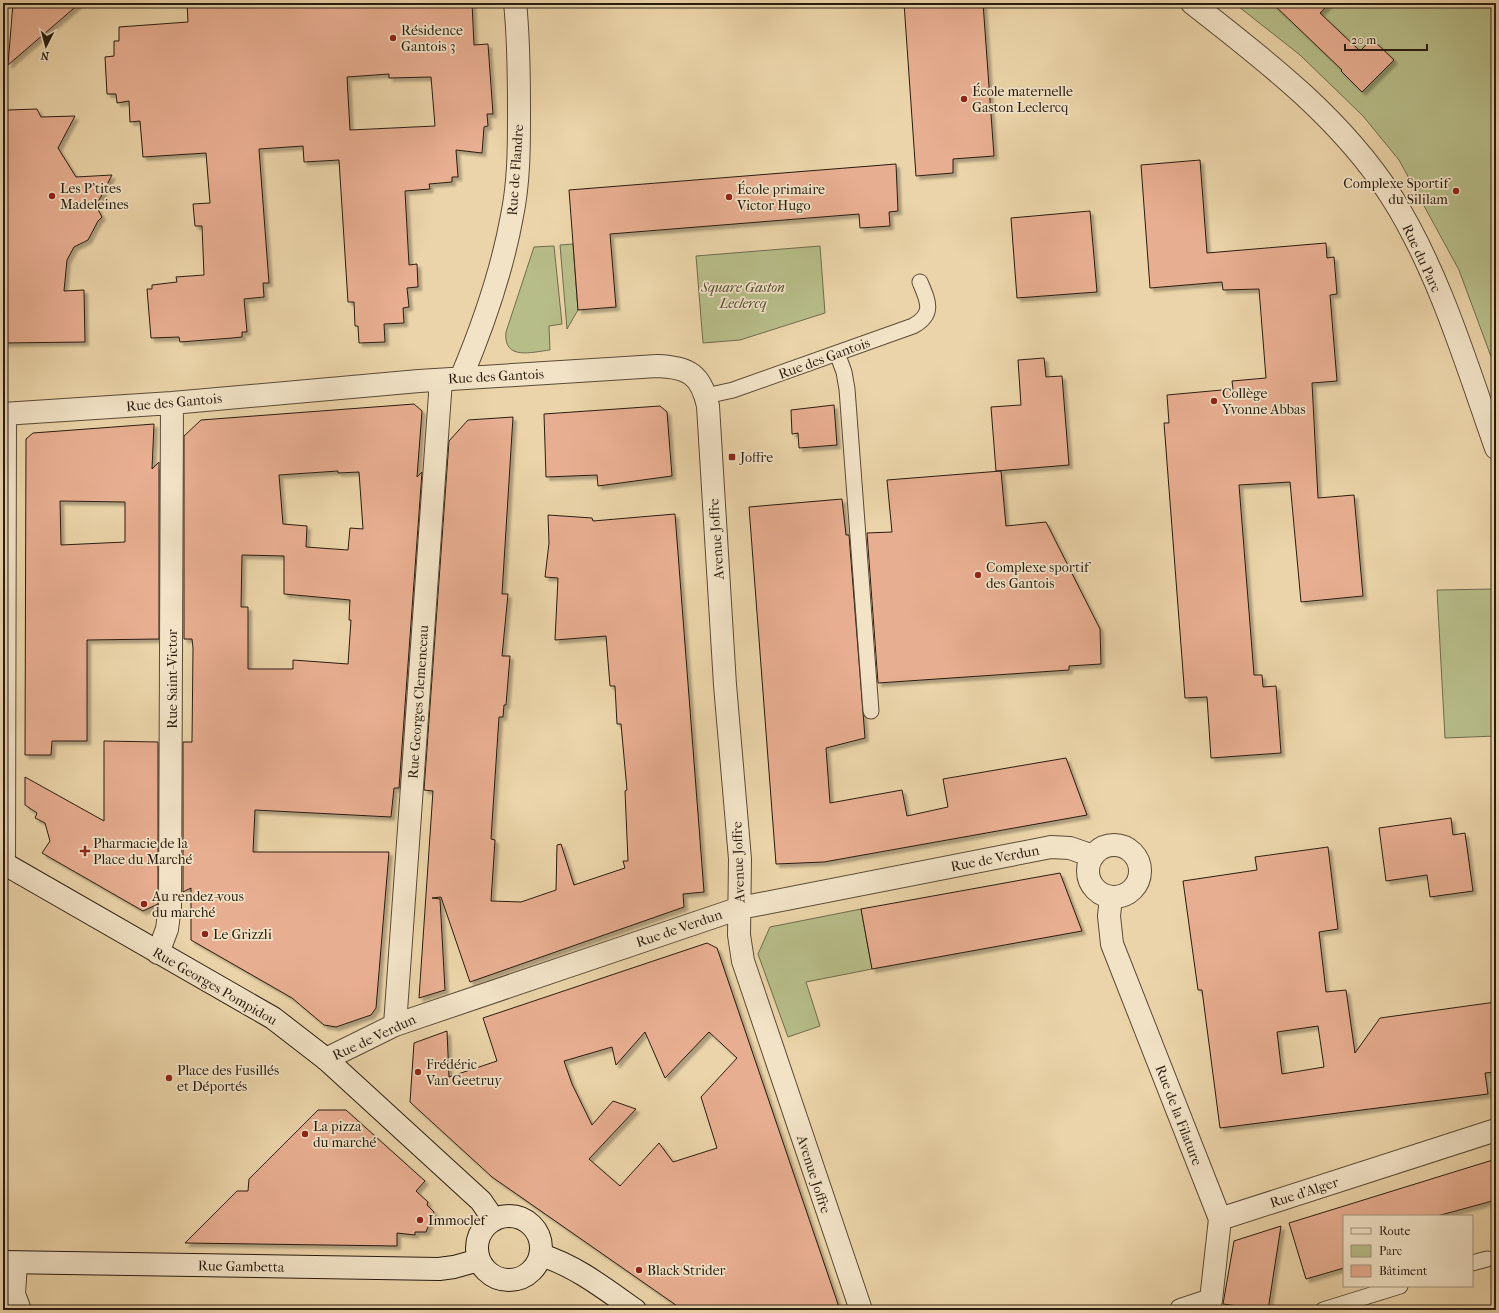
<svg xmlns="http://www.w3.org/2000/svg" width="1499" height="1313" font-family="'IM FELL French Canon',serif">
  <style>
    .green { fill: #b7bd89; stroke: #706c4c }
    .building { fill: #e8ae91; stroke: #291c0f; fill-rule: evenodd; filter: url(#shadow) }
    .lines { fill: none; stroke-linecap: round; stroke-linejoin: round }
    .lane-casing { stroke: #5a4a36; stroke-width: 17 }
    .street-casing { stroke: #5a4a36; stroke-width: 24 }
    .secondary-casing { stroke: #291c0f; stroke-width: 24 }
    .lane { stroke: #f2e3c7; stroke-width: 15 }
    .street { stroke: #f2e3c7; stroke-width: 22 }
    .secondary { stroke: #f2e3c7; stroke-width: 22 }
    .poi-dot { fill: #8f2418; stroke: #f2e3c7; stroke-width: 1.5 }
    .labels { text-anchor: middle; stroke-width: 3.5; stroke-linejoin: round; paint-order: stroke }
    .poi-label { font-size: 14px; fill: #291c0f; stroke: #f2e3c7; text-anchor: start }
    .street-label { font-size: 14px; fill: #291c0f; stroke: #f2e3c7 }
    .park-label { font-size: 14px; font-style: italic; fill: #544c34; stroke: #f2e3c7 }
  </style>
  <defs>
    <filter id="shadow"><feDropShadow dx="3.5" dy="3.5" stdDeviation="1" flood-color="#0004"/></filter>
  </defs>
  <rect width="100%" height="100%" fill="#ebd4a9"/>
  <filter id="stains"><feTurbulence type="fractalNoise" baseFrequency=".005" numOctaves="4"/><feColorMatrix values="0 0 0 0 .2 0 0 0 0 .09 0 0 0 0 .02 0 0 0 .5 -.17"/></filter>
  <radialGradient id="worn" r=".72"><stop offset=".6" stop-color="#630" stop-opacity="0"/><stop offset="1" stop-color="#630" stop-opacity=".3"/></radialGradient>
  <path class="green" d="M 1234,3 L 1496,3 L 1496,370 L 1459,270 L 1399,160 L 1363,116 L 1300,55 Z
    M 573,244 L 578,310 L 567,329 L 560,245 Z
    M 554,246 L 562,324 L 549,326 L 550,350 C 532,352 503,361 506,332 L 534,247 Z
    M 820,246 L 825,313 L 740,340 L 703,343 L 696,256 Z
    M 1496,589 L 1496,736 L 1445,738 L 1437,590 Z
    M 861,909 L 872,969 L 806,982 L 820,1026 L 788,1037 L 758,954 L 770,927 Z"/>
  <path class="building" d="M 13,3 L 80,3 L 8,65 Z
    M 187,3 L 472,3 L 474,45 L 488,44 L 493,114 L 487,114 L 488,126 L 484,127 L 482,153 L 456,150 L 458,177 L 452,177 L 452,182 L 429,184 L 430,189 L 405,191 L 409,265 L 417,264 L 418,287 L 407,288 L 409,307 L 403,308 L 404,323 L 384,324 L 385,342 L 359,343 L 358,326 L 355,326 L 354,302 L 348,302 L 339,160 L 304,162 L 303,146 L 259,149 L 269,283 L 263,283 L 264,297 L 244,299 L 247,332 L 242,332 L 242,337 L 232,338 L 180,342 L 179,337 L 151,338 L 147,289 L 152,289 L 152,285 L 177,282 L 176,277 L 204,275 L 202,226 L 195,226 L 193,204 L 210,203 L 206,153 L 143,157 L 140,121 L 130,122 L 129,101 L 117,103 L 116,94 L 107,94 L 105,57 L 114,56 L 114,41 L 119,41 L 119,27 L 188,22 ZM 389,74 L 389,78 L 431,77 L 435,126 L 350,130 L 347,77 Z
    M 904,3 L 983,3 L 994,156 L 953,159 L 953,173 L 916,176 Z
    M 1272,3 L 1330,3 L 1320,13 L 1360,51 L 1372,39 L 1394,60 L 1362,92 L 1341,71 L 1342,70 Z
    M 37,109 L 41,117 L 75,116 L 58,148 L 76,177 L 112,175 L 96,206 L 102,217 L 98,221 L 88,240 L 74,247 L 67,260 L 64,291 L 84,290 L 85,342 L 3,343 L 3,120 L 8,110 Z
    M 1200,160 L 1207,253 L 1326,243 L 1327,258 L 1334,257 L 1337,294 L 1330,295 L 1337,381 L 1312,383 L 1318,498 L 1354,495 L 1363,596 L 1301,602 L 1290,482 L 1239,485 L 1254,675 L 1262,675 L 1263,687 L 1276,686 L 1281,753 L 1211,758 L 1207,697 L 1185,698 L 1164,423 L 1169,423 L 1167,395 L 1233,389 L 1232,381 L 1266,378 L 1259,289 L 1223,290 L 1222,282 L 1150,288 L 1141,165 Z
    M 896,164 L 898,211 L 889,212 L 890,226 L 860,228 L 859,214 L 610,234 L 616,307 L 578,310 L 569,190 Z
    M 1090,211 L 1097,292 L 1017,298 L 1011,218 Z
    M 1044,358 L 1046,377 L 1062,376 L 1069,465 L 996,471 L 991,407 L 1021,405 L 1018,360 Z
    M 414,404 L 422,411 L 417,477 L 422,472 L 399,788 L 394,788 L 391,817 L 255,810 L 253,852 L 389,852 L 376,1008 L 371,1015 L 336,1027 L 324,1025 L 292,998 L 191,940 L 191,888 L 183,892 L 183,742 L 192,742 L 193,648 L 192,639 L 184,639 L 184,436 L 201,420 ZM 338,471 L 338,473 L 359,472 L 363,529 L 350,528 L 348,550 L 306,547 L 307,526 L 283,524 L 279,475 ZM 242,555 L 284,556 L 284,594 L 350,600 L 349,620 L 351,620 L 348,664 L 293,660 L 293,669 L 248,669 L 248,607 L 241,607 Z
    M 834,405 L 837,445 L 799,448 L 798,433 L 792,434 L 791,410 Z
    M 660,406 L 667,412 L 672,476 L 598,486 L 597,475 L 546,477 L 544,414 Z
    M 513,417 L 502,594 L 508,594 L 502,656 L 510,656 L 506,705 L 504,705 L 503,717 L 499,717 L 491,839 L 495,840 L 491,901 L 521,902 L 556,890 L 557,845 L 561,844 L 574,885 L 625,868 L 623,861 L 628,861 L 625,791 L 627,790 L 621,724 L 617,724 L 615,686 L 610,686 L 606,636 L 555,640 L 558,578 L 545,577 L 549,543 L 548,515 L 592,518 L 593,521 L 675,514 L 704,892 L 683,894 L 684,907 L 470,982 L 441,897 L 432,898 L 440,899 L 445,990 L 419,998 L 433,791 L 424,790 L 449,441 L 468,420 Z
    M 154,424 L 152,469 L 159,462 L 159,639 L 87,640 L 87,741 L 52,741 L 51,755 L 25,755 L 26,439 L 33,433 ZM 60,501 L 125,502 L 125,542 L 61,545 Z
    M 1001,471 L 1006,526 L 1046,522 L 1100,629 L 1101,664 L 1069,666 L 1069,670 L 878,683 L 867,533 L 892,532 L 887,480 Z
    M 842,499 L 846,535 L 849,535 L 865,738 L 826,748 L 830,803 L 902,790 L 907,816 L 948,807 L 943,779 L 1066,758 L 1087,815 L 824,862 L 776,864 L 749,507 Z
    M 104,741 L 158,742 L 158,904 L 143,911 L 42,853 L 50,841 L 45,823 L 35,818 L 37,813 L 25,805 L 25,777 L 104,821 Z
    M 1451,818 L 1453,835 L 1465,833 L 1473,891 L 1430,897 L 1427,875 L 1386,881 L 1379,828 Z
    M 1328,847 L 1338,929 L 1319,932 L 1326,992 L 1346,990 L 1355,1053 L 1380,1018 L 1496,1002 L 1496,1072 L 1485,1073 L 1488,1094 L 1220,1128 L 1202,990 L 1198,990 L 1183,881 L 1257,870 L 1255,857 ZM 1318,1026 L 1324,1067 L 1282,1074 L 1277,1032 Z
    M 1060,873 L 1082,931 L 872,969 L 861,909 Z
    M 707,943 L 717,948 L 840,1310 L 683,1310 L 492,1177 L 410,1102 L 414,1043 L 447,1031 L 449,1077 L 497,1061 L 483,1018 ZM 645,1032 L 665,1078 L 709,1032 L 737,1058 L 701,1097 L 717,1148 L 673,1162 L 659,1143 L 620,1186 L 589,1159 L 636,1109 L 613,1101 L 592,1125 L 572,1084 L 564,1061 L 612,1047 L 616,1065 Z
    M 318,1110 L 346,1110 L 425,1181 L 416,1191 L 428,1202 L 427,1205 L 434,1212 L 426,1232 L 415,1232 L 415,1235 L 397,1233 L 397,1246 L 185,1243 L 237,1191 L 248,1191 L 249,1179 Z
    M 1496,1159 L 1496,1200 L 1437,1216 L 1344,1216 L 1344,1268 L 1306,1279 L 1289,1223 Z
    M 1281,1226 L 1268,1310 L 1223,1304 L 1234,1241 Z"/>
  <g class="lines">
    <defs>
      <path id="lane" d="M 837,353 L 844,372 L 847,389 L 871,711
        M 706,396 L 733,390 L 913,326 C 935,314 928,301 920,282
        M 1472,1263 L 1487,1259
        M 1323,1310 L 1400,1286"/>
      <path id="street" d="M 1192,3 C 1265,60 1341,118 1391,196 C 1438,269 1467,366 1496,448
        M 461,378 C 483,326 502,271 512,216 C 519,182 519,147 519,112 C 519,76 519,39 515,3
        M 3,414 L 172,403 L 419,381 L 657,366 C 688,367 701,374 708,406 L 725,685 L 740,859 L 739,935 L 743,961 L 861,1310
        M1088 871a26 26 0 1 1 52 0a26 26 0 1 1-52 0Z
        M 4,864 L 5,414
        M 1111,897 L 1109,916 L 1112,944 L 1220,1219
        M 158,953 L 167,929 L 170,906 L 172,403
        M 395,1025 L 441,380
        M 326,1059 L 395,1025 L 740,908 L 1051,847 L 1070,848 L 1093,856
        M 16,1263 L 14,1294 L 20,1310
        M 1181,1310 L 1211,1300 L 1220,1219 L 1496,1130"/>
      <path id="secondary" d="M 3,863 L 273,1018 L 326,1059 L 481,1201 L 494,1220
        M477 1248a32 32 0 1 1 64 0a32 32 0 1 1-64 0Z
        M 541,1255 C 576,1266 605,1289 635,1310
        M 3,1262 L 439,1269 L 454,1267 L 479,1260"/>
    </defs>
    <use href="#lane" class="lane-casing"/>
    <use href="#street" class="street-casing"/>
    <use href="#secondary" class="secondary-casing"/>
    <use href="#lane" class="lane"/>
    <use href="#street" class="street"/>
    <use href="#secondary" class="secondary"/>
  </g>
  <g class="poi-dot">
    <circle cx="393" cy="38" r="4"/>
    <circle cx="964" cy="99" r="4"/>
    <circle cx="1456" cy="191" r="4"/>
    <circle cx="52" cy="196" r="4"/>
    <circle cx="729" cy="197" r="4"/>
    <circle cx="1214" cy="401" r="4"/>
    <rect x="728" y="453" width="8" height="8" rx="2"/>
    <circle cx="978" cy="575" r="4"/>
    <path d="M83 845h4v4h4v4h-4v4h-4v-4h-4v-4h4z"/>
    <circle cx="144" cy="904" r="4"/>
    <circle cx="205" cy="934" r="4"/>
    <circle cx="418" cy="1072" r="4"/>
    <circle cx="169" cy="1078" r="4"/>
    <circle cx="305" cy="1134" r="4"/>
    <circle cx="420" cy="1220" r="4"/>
    <circle cx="639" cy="1270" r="4"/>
  </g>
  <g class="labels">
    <g class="poi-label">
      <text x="401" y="35">Résidence<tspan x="401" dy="16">Gantois 3</tspan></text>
      <text x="972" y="96">École maternelle<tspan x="972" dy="16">Gaston Leclercq</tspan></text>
      <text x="1448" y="188" text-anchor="end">Complexe Sportif<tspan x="1448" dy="16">du Sililam</tspan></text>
      <text x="60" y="193">Les P'tites<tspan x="60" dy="16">Madeleines</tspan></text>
      <text x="737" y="194">École primaire<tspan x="737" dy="16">Victor Hugo</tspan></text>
      <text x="1222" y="398">Collège<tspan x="1222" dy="16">Yvonne Abbas</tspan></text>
      <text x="740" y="462">Joffre</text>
      <text x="986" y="572">Complexe sportif<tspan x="986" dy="16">des Gantois</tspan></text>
      <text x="93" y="848">Pharmacie de la<tspan x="93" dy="16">Place du Marché</tspan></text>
      <text x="152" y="901">Au rendez-vous<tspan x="152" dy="16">du marché</tspan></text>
      <text x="213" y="939">Le Grizzli</text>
      <text x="426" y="1069">Frédéric<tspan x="426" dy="16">Van Geetruy</tspan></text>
      <text x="177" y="1075">Place des Fusillés<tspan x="177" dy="16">et Déportés</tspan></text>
      <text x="313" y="1131">La pizza<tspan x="313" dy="16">du marché</tspan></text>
      <text x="428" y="1225">Immoclef</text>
      <text x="647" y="1275">Black Strider</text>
    </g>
    <g class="street-label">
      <text transform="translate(515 170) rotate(-86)" y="5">Rue de Flandre</text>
      <text transform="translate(1422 258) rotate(65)" y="5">Rue du Parc</text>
      <text transform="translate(824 358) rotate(-20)" y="5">Rue des Gantois</text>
      <text transform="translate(496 376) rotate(-3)" y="5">Rue des Gantois</text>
      <text transform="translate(174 402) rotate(-5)" y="5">Rue des Gantois</text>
      <text transform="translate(716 539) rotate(-94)" y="5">Avenue Joffre</text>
      <text transform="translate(172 679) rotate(-90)" y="5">Rue Saint-Victor</text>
      <text transform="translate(418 702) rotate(-86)" y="5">Rue Georges Clemenceau</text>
      <text transform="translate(995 858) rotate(-11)" y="5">Rue de Verdun</text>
      <text transform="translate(738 862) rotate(-92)" y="5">Avenue Joffre</text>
      <text transform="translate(679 928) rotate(-19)" y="5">Rue de Verdun</text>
      <text transform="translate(215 986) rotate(30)" y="5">Rue Georges Pompidou</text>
      <text transform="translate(374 1037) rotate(-25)" y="5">Rue de Verdun</text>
      <text transform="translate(1179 1115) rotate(69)" y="5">Rue de la Filature</text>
      <text transform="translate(814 1174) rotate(72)" y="5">Avenue Joffre</text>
      <text transform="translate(1304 1192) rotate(-18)" y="5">Rue d'Alger</text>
      <text transform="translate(241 1266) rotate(1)" y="5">Rue Gambetta</text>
    </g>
    <g class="park-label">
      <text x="743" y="292">Square Gaston<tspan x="743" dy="16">Leclercq</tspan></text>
    </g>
  </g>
  <rect width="1499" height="1313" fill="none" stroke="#ebd4a9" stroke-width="16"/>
  <rect x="4" y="4" width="1491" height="1305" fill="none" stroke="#291c0f" stroke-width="2"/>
  <rect x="8" y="8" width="1483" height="1297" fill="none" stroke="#291c0f"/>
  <rect x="1343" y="1215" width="130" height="72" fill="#f2e3c7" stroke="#a2937d"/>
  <rect x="1351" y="1228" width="20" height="6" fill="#f2e3c7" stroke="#a2937d"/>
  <text x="1379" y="1235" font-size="12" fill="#291c0f">Route</text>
  <rect x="1351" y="1245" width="20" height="12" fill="#b7bd89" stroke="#a2937d"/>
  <text x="1379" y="1255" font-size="12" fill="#291c0f">Parc</text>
  <rect x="1351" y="1265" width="20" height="12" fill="#e8ae91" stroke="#a2937d"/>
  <text x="1379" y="1275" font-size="12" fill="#291c0f">Bâtiment</text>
  <g transform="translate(46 46) rotate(186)" stroke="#f2e3c7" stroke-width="3" paint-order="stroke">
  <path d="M0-3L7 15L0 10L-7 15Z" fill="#291c0f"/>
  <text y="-6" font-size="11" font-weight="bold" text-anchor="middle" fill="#291c0f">N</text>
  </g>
  <path d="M1345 44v6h82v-6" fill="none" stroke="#291c0f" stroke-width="2"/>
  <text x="1351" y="44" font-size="12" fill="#291c0f" stroke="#f2e3c7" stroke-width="3" paint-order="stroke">20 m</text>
  <rect width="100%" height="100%" filter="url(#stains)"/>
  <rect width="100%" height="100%" fill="url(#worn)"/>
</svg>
